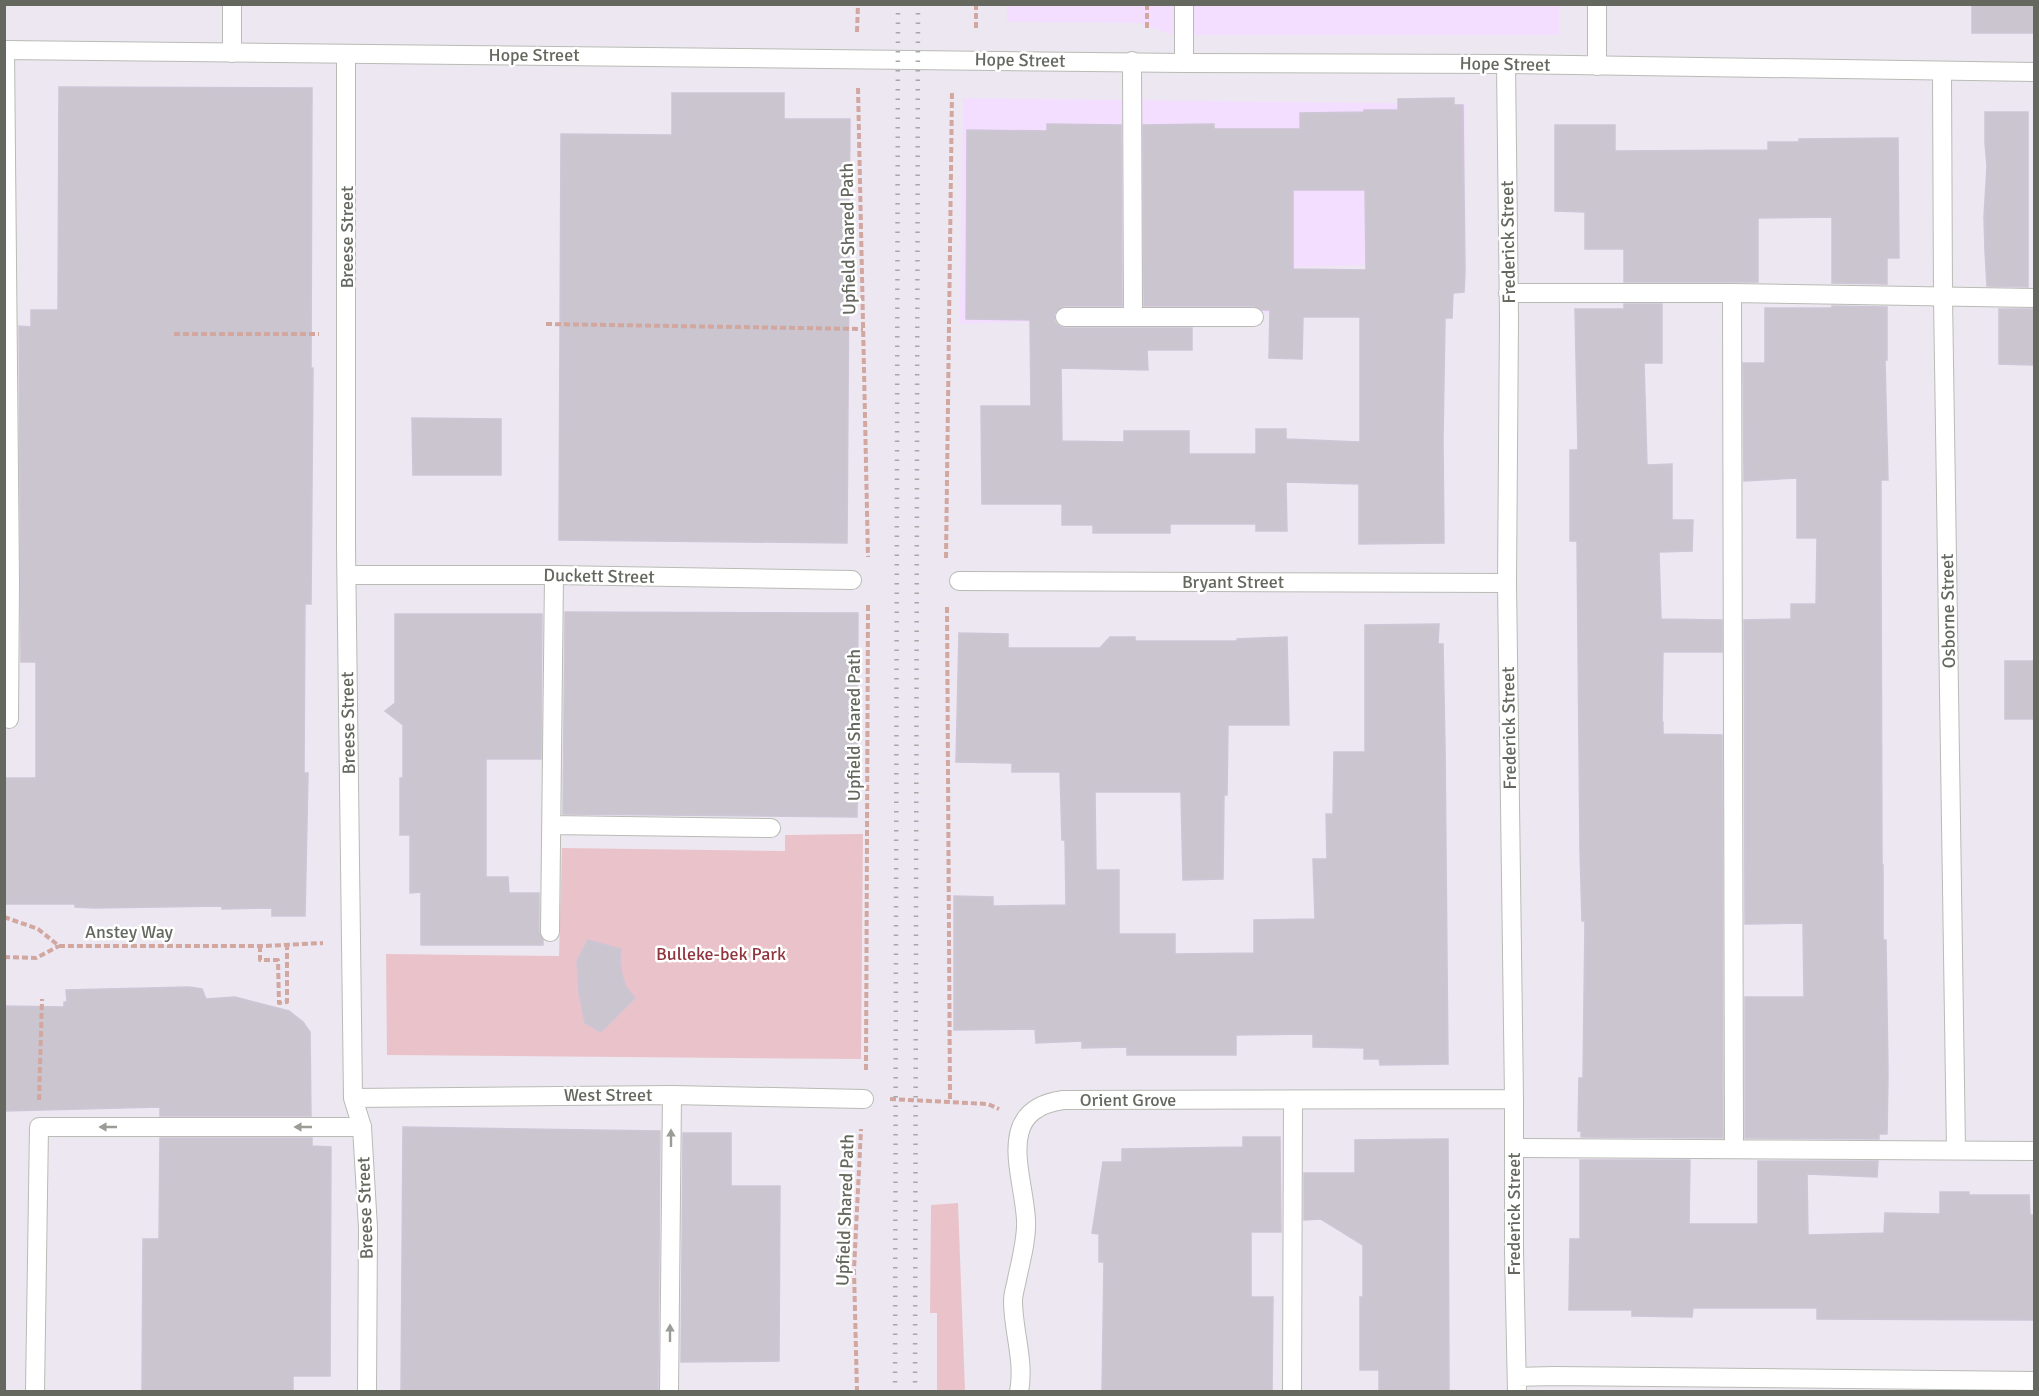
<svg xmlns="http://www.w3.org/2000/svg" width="2039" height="1396" font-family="Signika,sans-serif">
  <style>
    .commercial { fill: #f3deff }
    .green { fill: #e9c3c9 }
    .building { fill: #cac5cf; stroke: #cec5d6; stroke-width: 1.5; fill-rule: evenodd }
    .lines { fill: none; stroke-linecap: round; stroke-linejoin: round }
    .service-casing { stroke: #b8bcb4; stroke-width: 20 }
    .minor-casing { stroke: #b8bcb4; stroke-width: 20 }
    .tertiary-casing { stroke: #b8bcb4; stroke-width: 20 }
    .path { stroke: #d1a7a0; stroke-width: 4; stroke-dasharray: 6 3; stroke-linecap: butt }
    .service { stroke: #fff; stroke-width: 18 }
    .minor { stroke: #fff; stroke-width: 18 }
    .tertiary { stroke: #fff; stroke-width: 18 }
    .rail { stroke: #a7a8a5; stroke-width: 4.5; stroke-dasharray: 1.5 8; stroke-linecap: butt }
    .oneway { fill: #9a9d96 }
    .labels { text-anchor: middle; stroke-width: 5; stroke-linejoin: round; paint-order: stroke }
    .street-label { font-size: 18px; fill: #64685e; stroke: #fff }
    .park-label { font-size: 18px; fill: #90353e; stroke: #fff }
  </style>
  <rect width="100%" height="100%" fill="#ede7f1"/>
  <path class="commercial" d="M 1007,5 L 1559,5 L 1559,35 L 1173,35 L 1140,23 L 1007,22 Z
    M 963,98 L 1465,104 L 1466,262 L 1295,267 L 1294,312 L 960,324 Z"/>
  <path class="green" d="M 863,834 L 861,1059 L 387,1055 L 386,954 L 559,956 L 562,848 L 785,851 L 785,835 Z
    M 958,1203 L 965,1391 L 937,1391 L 937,1313 L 930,1313 L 931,1205 Z"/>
  <path class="building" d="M 1972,4 L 2034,4 L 2034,33 L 1972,33 Z
    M 59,87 L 312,88 L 311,368 L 313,368 L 311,604 L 305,604 L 304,773 L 308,773 L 305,916 L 272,916 L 272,908 L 222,909 L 222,906 L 94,908 L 75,907 L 75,904 L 4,904 L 4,778 L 36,778 L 36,662 L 21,662 L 19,326 L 31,327 L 31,310 L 58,310 Z
    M 672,93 L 784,93 L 784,119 L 850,119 L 847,543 L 559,540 L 561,134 L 672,135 Z
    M 1454,98 L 1454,105 L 1463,105 L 1465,272 L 1464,292 L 1453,293 L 1452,318 L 1445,318 L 1443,440 L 1444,543 L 1359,544 L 1359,484 L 1286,482 L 1287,531 L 1256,531 L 1256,524 L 1170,524 L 1170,533 L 1093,533 L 1093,525 L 1062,525 L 1062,504 L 982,504 L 981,406 L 1031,406 L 1030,320 L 966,319 L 967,130 L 1047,131 L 1047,124 L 1121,125 L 1122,306 L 1064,306 L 1056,311 L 1054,316 L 1055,322 L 1059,326 L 1065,328 L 1192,328 L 1192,350 L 1147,350 L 1148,370 L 1061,368 L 1062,441 L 1124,442 L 1124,431 L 1189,431 L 1189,454 L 1256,454 L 1256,429 L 1286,429 L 1286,439 L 1360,442 L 1360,317 L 1303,317 L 1302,359 L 1269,358 L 1270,310 L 1262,310 L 1254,306 L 1144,306 L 1143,125 L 1214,124 L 1214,129 L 1300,129 L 1300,113 L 1364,112 L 1364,110 L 1398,110 L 1398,99 ZM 1293,190 L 1365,190 L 1366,270 L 1293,269 Z
    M 1985,112 L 2028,112 L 2028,287 L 1987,286 L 1985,251 L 1984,217 L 1987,166 L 1985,143 Z
    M 1555,125 L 1615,125 L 1615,151 L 1768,150 L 1768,142 L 1799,142 L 1799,139 L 1898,138 L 1899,258 L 1887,258 L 1887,284 L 1832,283 L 1832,217 L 1758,218 L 1758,282 L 1624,282 L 1624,249 L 1585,249 L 1585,212 L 1555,211 Z
    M 1624,304 L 1662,304 L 1662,363 L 1644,363 L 1647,465 L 1672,464 L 1672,520 L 1693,520 L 1692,551 L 1659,552 L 1661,619 L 1722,620 L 1722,652 L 1663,652 L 1662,722 L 1663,722 L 1663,734 L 1722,735 L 1723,1138 L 1581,1137 L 1581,1131 L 1578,1131 L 1579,1078 L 1583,1078 L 1585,921 L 1582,921 L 1580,851 L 1577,541 L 1570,541 L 1570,450 L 1578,450 L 1575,309 L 1624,309 Z
    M 1832,306 L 1887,307 L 1887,360 L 1885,360 L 1888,480 L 1881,480 L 1881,547 L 1882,865 L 1883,865 L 1883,940 L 1886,940 L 1888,1073 L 1887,1134 L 1879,1134 L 1879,1139 L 1745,1138 L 1745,997 L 1804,997 L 1803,923 L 1745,924 L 1744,620 L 1791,619 L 1791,604 L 1816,604 L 1817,538 L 1797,538 L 1797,478 L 1744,481 L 1743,363 L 1765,363 L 1765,308 L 1832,308 Z
    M 1999,309 L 2034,309 L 2034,365 L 1999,364 Z
    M 412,418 L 501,419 L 501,475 L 413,475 Z
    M 565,612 L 858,613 L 857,817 L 563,814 Z
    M 395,614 L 542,614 L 541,759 L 486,759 L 486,877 L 508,877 L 509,893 L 539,893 L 539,932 L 543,940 L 543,945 L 421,945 L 421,892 L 410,893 L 410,835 L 400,835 L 400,778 L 403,778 L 403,725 L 385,711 L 395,703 Z
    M 1439,624 L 1438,644 L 1443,644 L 1445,746 L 1448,1064 L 1380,1065 L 1379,1059 L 1364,1059 L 1364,1048 L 1313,1047 L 1313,1034 L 1236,1035 L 1236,1055 L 1127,1055 L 1127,1047 L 1082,1048 L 1082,1041 L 1036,1043 L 1035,1029 L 954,1030 L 954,896 L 993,897 L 993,906 L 1066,905 L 1065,840 L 1062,840 L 1060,772 L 1012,772 L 1012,763 L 956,762 L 959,633 L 1008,634 L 1008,648 L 1100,648 L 1110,637 L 1135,637 L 1135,641 L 1237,641 L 1237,639 L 1287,637 L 1289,725 L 1228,725 L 1227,795 L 1224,795 L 1223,879 L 1183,880 L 1181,792 L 1095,792 L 1096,870 L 1119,870 L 1119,934 L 1175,934 L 1175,954 L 1254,953 L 1254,920 L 1315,919 L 1313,859 L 1327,859 L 1326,814 L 1333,814 L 1334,752 L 1365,752 L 1365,625 Z
    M 2005,661 L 2034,661 L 2034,719 L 2005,719 Z
    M 588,940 L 621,949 L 620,961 L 622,975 L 626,987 L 635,998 L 601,1032 L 585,1023 L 579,993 L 577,961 Z
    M 189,987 L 202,989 L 206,999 L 235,997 L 289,1011 L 303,1022 L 310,1032 L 311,1116 L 160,1116 L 160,1107 L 4,1111 L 4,1006 L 64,1007 L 64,1002 L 67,1002 L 66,990 Z
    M 403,1127 L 660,1131 L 658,1392 L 401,1392 Z
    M 683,1133 L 731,1133 L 731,1186 L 780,1186 L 779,1361 L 681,1362 Z
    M 1243,1137 L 1280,1137 L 1281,1232 L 1251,1232 L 1251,1297 L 1273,1297 L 1272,1392 L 1102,1392 L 1104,1262 L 1099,1262 L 1099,1234 L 1092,1233 L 1103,1162 L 1122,1162 L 1122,1149 L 1243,1147 Z
    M 160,1138 L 312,1138 L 312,1146 L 331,1147 L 330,1376 L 293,1376 L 293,1392 L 142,1392 L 143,1239 L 159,1239 Z
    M 1448,1139 L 1449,1392 L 1379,1392 L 1379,1370 L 1360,1370 L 1360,1297 L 1363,1297 L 1363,1245 L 1321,1219 L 1304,1220 L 1304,1173 L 1355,1173 L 1355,1140 Z
    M 1580,1160 L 1690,1160 L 1689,1224 L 1758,1224 L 1758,1161 L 1878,1161 L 1877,1177 L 1807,1174 L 1808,1235 L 1884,1233 L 1885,1213 L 1940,1214 L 1940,1192 L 1969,1192 L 1969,1195 L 2029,1195 L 2030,1215 L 2034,1215 L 2034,1320 L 1817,1319 L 1817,1308 L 1693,1308 L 1692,1317 L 1632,1316 L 1632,1310 L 1569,1310 L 1570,1239 L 1580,1239 Z"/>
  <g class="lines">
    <defs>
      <path id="service" d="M 1132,61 L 1133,317 L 1254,317
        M 1508,293 L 1732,293 L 1734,1149
        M 1732,293 L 2034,298
        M 1065,317 L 1133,317
        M 552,825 L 771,828
        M 550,932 L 554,575
        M 1514,1148 L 2034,1151
        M 35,1392 L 39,1127 L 362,1127
        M 669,1392 L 672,1095
        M 1292,1392 L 1293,1100"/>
      <path id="minor" d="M 232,4 L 232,53
        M 1184,4 L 1184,63
        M 5,50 L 10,581 L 9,719
        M 346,54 L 346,547 L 353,1098 L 362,1127 L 368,1228 L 367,1392
        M 1506,64 L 1509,318 L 1507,583 L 1514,1099 L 1514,1252 L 1517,1392
        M 1597,66 L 1597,4
        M 1942,72 L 1943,297 L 1956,1150
        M 347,575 L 554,575 L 852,580
        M 959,581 L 1507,583
        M 353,1098 L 672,1095 L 864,1099
        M 1517,1377 L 1554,1376 L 2034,1381
        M 1019,1392 C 1025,1361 1013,1331 1013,1301 C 1013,1293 1016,1286 1017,1279 C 1021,1260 1027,1239 1026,1220 C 1024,1175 993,1110 1063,1100 L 1514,1099"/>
      <path id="tertiary" d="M 4,50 L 1184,63 L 1506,64 L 2034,72"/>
    </defs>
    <use href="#service" class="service-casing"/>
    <use href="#minor" class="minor-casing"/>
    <use href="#tertiary" class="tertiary-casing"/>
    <path class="path" d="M 1147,4 L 1147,29
      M 976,28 L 976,4
      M 857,32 L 858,4
      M 858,88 L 868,557
      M 546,324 L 863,329
      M 174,334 L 319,334
      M 946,558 L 952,91
      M 947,607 L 950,1101
      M 4,917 L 38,929 L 59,946 L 264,946 L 323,943
      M 260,946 L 260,960 L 278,960 L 279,1003 L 287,1002 L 287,945
      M 4,957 L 36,958 L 59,946
      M 866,1070 L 868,604
      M 890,1099 L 988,1104 L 999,1109
      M 39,1100 L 42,999
      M 857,1392 L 854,1270 L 861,1129"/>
    <use href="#service" class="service"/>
    <use href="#minor" class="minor"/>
    <use href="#tertiary" class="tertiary"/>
    <path class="rail" d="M 895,1392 L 898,4
      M 915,1392 L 918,4"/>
  </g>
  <defs><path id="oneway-solid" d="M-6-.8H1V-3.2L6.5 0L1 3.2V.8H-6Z" transform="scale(1.5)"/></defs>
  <g class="oneway">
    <use href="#oneway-solid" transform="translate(108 1127) rotate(-180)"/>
    <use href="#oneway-solid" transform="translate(303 1127) rotate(180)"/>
    <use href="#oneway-solid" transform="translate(671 1138) rotate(-90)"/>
    <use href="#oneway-solid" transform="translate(670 1333) rotate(-90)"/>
  </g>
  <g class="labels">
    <g class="street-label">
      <text x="534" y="61">Hope Street</text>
      <text transform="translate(1020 60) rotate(1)" y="6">Hope Street</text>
      <text transform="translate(1505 64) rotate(1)" y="6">Hope Street</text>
      <text transform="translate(347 237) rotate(-90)" y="6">Breese Street</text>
      <text transform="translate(848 239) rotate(-91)" y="6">Upfield Shared Path</text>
      <text transform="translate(1508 242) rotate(-91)" y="6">Frederick Street</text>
      <text transform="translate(599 576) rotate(1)" y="6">Duckett Street</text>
      <text x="1233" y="588">Bryant Street</text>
      <text transform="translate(1948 611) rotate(-91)" y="6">Osborne Street</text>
      <text transform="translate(348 723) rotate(-91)" y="6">Breese Street</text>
      <text transform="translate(854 725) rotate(-90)" y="6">Upfield Shared Path</text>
      <text transform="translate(1509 728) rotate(-91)" y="6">Frederick Street</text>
      <text x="129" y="938">Anstey Way</text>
      <text x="608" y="1101">West Street</text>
      <text x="1128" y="1106">Orient Grove</text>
      <text transform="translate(365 1208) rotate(-92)" y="6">Breese Street</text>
      <text transform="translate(845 1210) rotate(-88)" y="6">Upfield Shared Path</text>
      <text transform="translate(1514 1214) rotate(-90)" y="6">Frederick Street</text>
    </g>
    <g class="park-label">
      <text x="721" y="960">Bulleke-bek Park</text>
    </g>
  </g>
  <rect width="2039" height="1396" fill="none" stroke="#64685e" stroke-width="12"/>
</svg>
